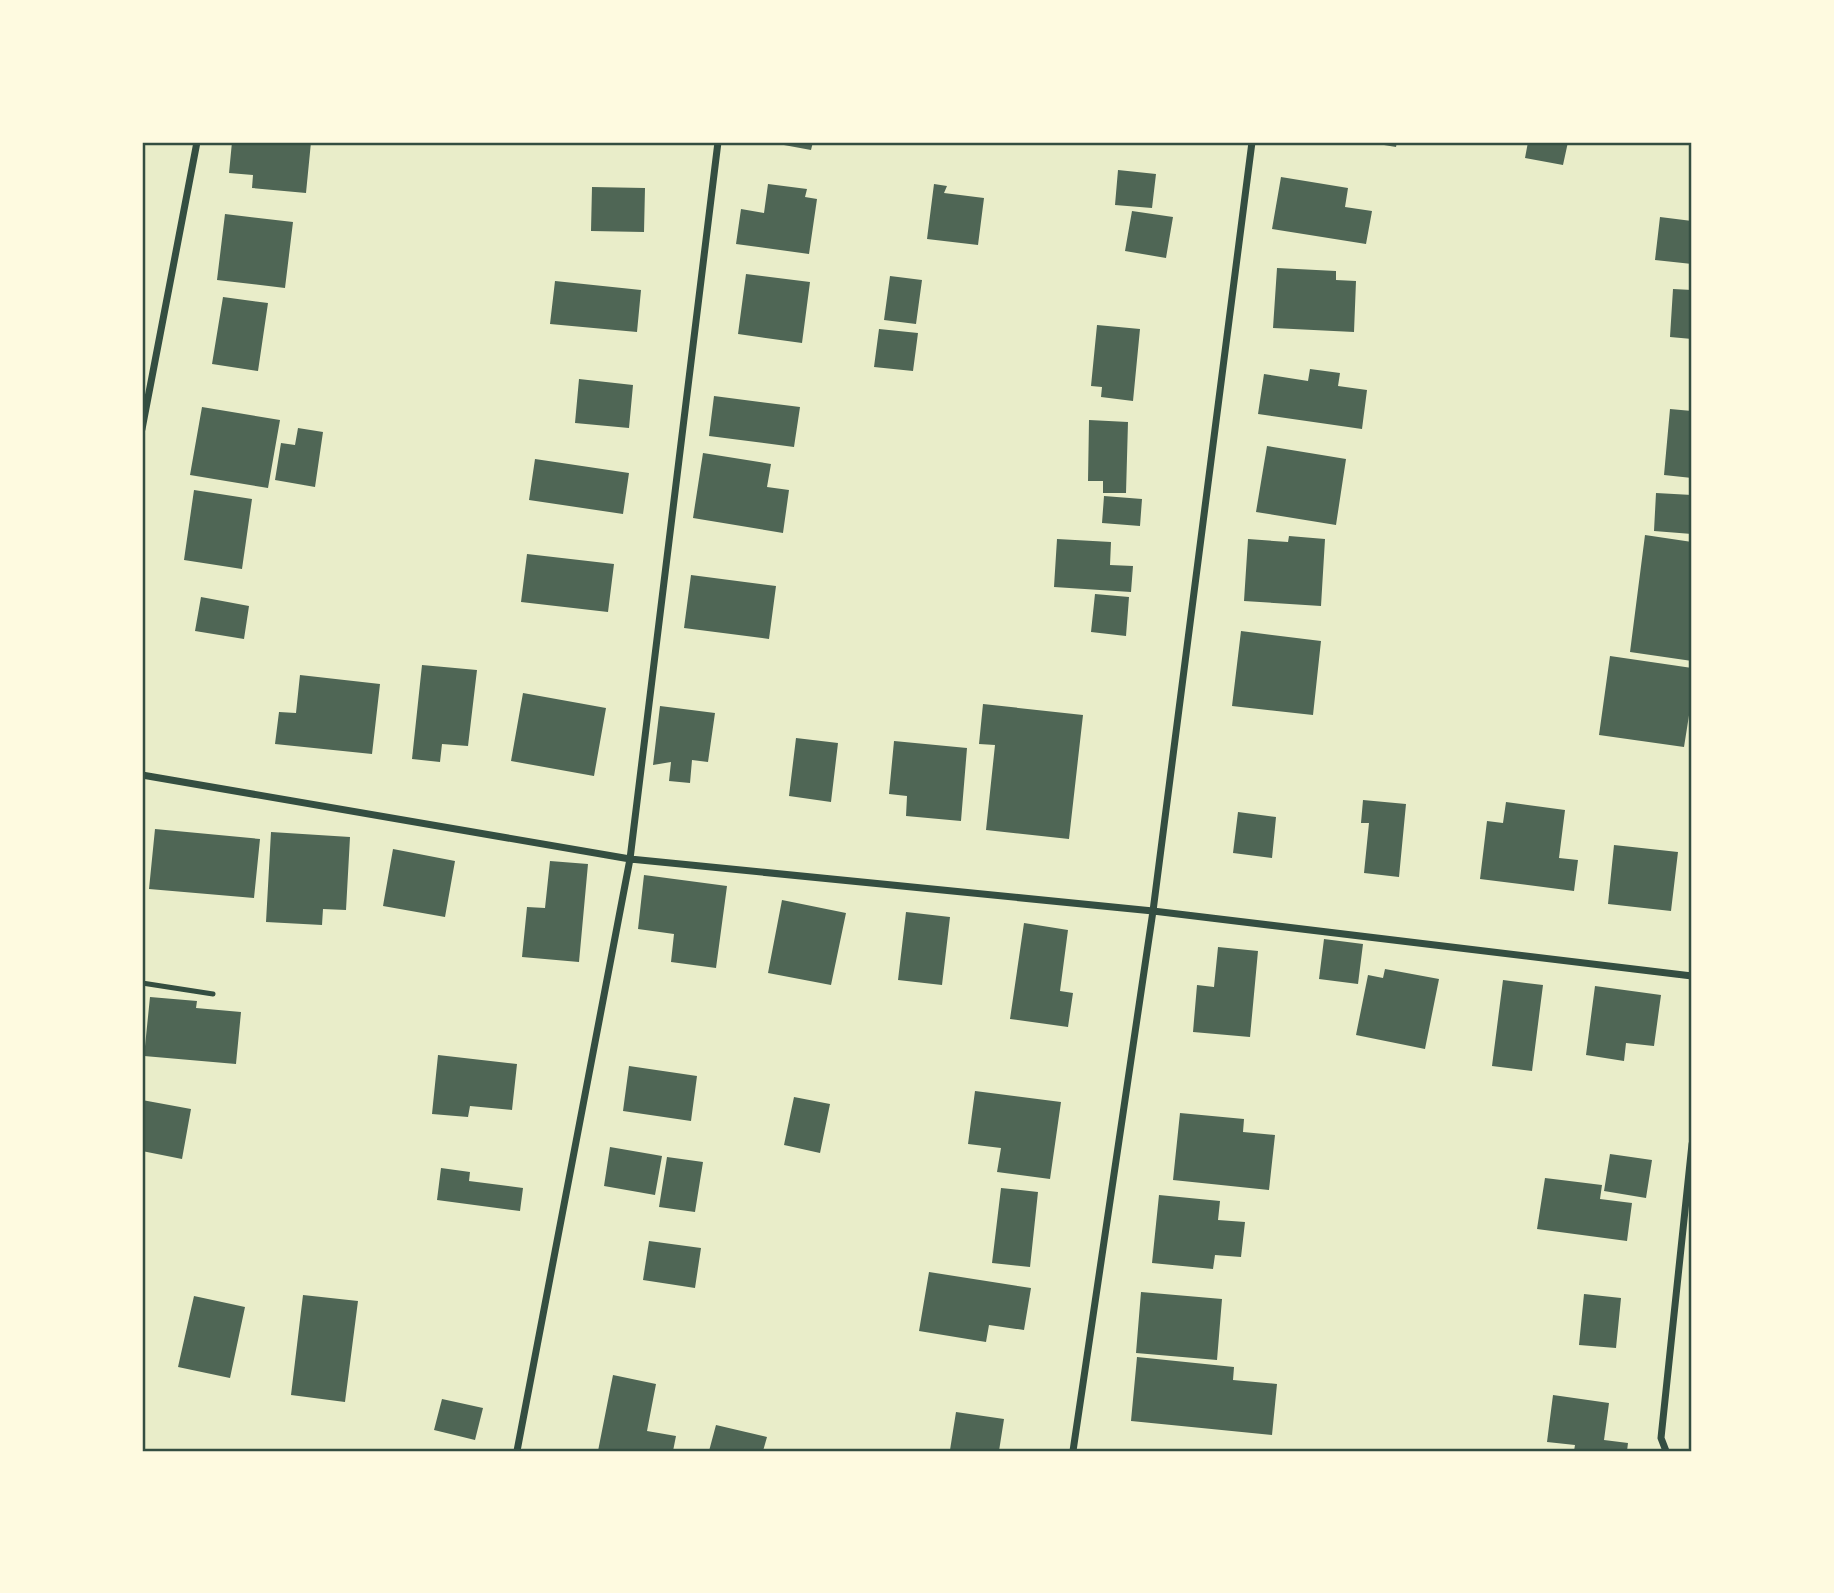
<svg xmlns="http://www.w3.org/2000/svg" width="1834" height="1593" font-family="Montserrat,sans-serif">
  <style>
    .building { fill: #4f6655 }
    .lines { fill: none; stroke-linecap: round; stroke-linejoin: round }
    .service { stroke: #344e41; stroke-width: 5 }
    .minor { stroke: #344e41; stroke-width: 7 }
    .neatline { fill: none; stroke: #344e41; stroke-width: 2.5 }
  </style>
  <rect width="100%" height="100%" fill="#e9edc9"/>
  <path class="building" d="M 232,142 L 311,142 L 306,193 L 252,188 L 253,175 L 229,173 Z
    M 773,142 L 813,142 L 811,150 L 773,143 Z
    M 1372,142 L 1397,142 L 1396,147 L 1372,143 Z
    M 1528,142 L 1568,142 L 1563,165 L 1525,158 Z
    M 1118,170 L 1156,174 L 1152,208 L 1115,205 Z
    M 1281,177 L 1348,188 L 1345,207 L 1372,211 L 1366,244 L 1272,229 Z
    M 768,184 L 807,189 L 805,197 L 817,199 L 809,254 L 736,244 L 741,209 L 764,213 Z
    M 934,184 L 947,186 L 944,193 L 984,198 L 978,245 L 927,239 Z
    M 592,187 L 645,188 L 644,232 L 591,231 Z
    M 1132,211 L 1173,217 L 1166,258 L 1125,251 Z
    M 225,214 L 293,222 L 285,288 L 217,280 Z
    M 1660,217 L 1692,221 L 1692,264 L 1655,260 Z
    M 1277,268 L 1336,271 L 1336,280 L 1356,281 L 1354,332 L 1273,328 Z
    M 746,274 L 810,282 L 802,343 L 738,334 Z
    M 890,276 L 922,280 L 916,324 L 884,320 Z
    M 555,281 L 641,290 L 637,332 L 550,324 Z
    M 1673,289 L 1692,290 L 1692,339 L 1670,337 Z
    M 223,297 L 268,303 L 258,371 L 212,364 Z
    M 1097,325 L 1140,329 L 1133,401 L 1101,397 L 1102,387 L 1091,386 Z
    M 879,329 L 918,333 L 913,371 L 874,367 Z
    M 1310,369 L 1340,373 L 1338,386 L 1367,390 L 1362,429 L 1258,414 L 1264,374 L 1308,381 Z
    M 579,379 L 633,385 L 629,428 L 575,423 Z
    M 714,396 L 800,407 L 794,447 L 709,436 Z
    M 202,407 L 280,420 L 268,488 L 190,475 Z
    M 1670,409 L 1692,411 L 1692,478 L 1664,475 Z
    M 1089,420 L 1128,422 L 1126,493 L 1103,493 L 1103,481 L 1088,481 Z
    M 298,428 L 323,432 L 315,487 L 275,480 L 281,443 L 295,445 Z
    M 1267,446 L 1346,459 L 1336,525 L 1256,512 Z
    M 703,453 L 771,464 L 767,487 L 789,490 L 783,533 L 693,518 Z
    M 535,459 L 629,473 L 623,514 L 529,500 Z
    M 194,490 L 252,499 L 242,569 L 184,560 Z
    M 1656,493 L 1692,495 L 1692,534 L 1654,531 Z
    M 1104,496 L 1142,499 L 1140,526 L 1102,523 Z
    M 1645,535 L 1692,542 L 1692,661 L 1630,652 Z
    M 1289,536 L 1325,539 L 1321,606 L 1244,601 L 1248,539 L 1288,542 Z
    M 1057,539 L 1111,542 L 1110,565 L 1133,566 L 1131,592 L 1054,587 Z
    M 527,554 L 614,564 L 608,612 L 521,602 Z
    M 691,575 L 776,586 L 769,639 L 684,628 Z
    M 1095,594 L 1129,597 L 1126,636 L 1091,632 Z
    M 201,597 L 249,606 L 244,639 L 195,631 Z
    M 1241,631 L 1321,641 L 1313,715 L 1232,706 Z
    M 1610,656 L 1692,668 L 1692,709 L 1690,709 L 1684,747 L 1599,735 Z
    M 422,665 L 477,670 L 468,746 L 442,744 L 440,762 L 412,759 Z
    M 300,675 L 380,684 L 372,754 L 275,744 L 279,712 L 296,713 Z
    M 523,693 L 606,708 L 594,776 L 511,761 Z
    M 983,704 L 1083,715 L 1069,839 L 986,830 L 995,745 L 979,744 Z
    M 660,706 L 715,713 L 708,762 L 692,760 L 690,783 L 669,781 L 671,762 L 653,765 Z
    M 796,738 L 838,743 L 831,802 L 789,796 Z
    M 894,741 L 967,748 L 961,821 L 906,816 L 907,796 L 889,794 Z
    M 1363,800 L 1406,804 L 1399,877 L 1364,873 L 1369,823 L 1361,823 Z
    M 1506,802 L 1565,810 L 1559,858 L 1578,860 L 1574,891 L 1480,879 L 1487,821 L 1503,823 Z
    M 1238,812 L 1276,817 L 1272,858 L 1233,853 Z
    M 155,829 L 260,839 L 254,898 L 149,889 Z
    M 271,832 L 350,837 L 346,910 L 323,909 L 322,925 L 266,922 Z
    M 1614,845 L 1678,852 L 1671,911 L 1608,904 Z
    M 393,849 L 455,861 L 445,917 L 383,906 Z
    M 550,861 L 588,864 L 579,962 L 522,957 L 527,907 L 545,908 Z
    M 644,875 L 727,886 L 716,968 L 671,962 L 674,934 L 638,929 Z
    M 782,900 L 846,913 L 831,985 L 768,973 Z
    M 906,912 L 950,917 L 942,985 L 898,980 Z
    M 1024,923 L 1068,930 L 1060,991 L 1073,993 L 1068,1027 L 1010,1019 Z
    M 1324,939 L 1363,944 L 1358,984 L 1319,979 Z
    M 1218,947 L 1258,951 L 1250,1037 L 1193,1032 L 1197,985 L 1214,987 Z
    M 1385,969 L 1439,979 L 1425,1049 L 1356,1035 L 1368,975 L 1383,978 Z
    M 1503,980 L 1543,985 L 1532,1071 L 1492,1066 Z
    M 1595,986 L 1661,995 L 1654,1046 L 1626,1043 L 1624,1061 L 1586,1055 Z
    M 150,997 L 197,1001 L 196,1008 L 241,1012 L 236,1064 L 144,1056 Z
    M 438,1055 L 517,1064 L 512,1110 L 470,1106 L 468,1117 L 432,1114 Z
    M 629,1066 L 697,1076 L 691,1121 L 623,1111 Z
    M 975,1091 L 1061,1102 L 1050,1179 L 997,1172 L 1001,1148 L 968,1144 Z
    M 794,1097 L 830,1104 L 820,1153 L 784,1145 Z
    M 142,1100 L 191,1109 L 182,1159 L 142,1151 Z
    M 1180,1113 L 1244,1119 L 1243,1132 L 1275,1135 L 1269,1190 L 1173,1180 Z
    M 610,1147 L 662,1156 L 655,1195 L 604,1186 Z
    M 1610,1154 L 1652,1160 L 1646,1198 L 1604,1191 Z
    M 667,1157 L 703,1162 L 695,1212 L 659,1207 Z
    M 441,1168 L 470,1172 L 469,1181 L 523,1188 L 520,1211 L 437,1200 Z
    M 1545,1178 L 1602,1185 L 1600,1199 L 1632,1203 L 1627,1241 L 1537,1229 Z
    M 1001,1188 L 1038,1192 L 1030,1267 L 992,1263 Z
    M 1159,1195 L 1220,1201 L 1218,1220 L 1245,1222 L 1241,1257 L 1215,1255 L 1213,1269 L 1152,1263 Z
    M 649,1241 L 701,1248 L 695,1288 L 643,1280 Z
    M 929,1272 L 1031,1288 L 1024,1330 L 989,1325 L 986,1342 L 919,1331 Z
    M 1141,1292 L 1222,1299 L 1217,1360 L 1136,1353 Z
    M 1584,1294 L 1621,1298 L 1616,1348 L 1579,1345 Z
    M 303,1295 L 358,1301 L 345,1402 L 291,1395 Z
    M 194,1296 L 245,1307 L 230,1378 L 178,1367 Z
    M 1137,1357 L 1234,1367 L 1233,1380 L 1277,1384 L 1272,1435 L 1131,1421 Z
    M 613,1375 L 656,1384 L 647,1431 L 676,1436 L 673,1451 L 598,1451 Z
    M 1553,1395 L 1609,1403 L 1604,1440 L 1628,1443 L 1627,1451 L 1574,1451 L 1575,1445 L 1547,1442 Z
    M 442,1399 L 483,1408 L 475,1440 L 434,1430 Z
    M 956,1412 L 1004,1419 L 999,1451 L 950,1450 Z
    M 716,1425 L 767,1437 L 763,1451 L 709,1451 Z"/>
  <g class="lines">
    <path class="service" d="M 142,983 L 213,994"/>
    <path class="minor" d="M 142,429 L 197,142
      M 142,775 L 630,859 L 1153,911 L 1692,976
      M 517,1451 L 630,859 L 718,142
      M 1073,1451 L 1153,911 L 1252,142
      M 1666,1451 L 1661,1438 L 1692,1144"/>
  </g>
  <rect width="1834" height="1593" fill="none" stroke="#fefae0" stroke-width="287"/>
  <rect x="144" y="144" width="1546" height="1306" class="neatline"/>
</svg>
